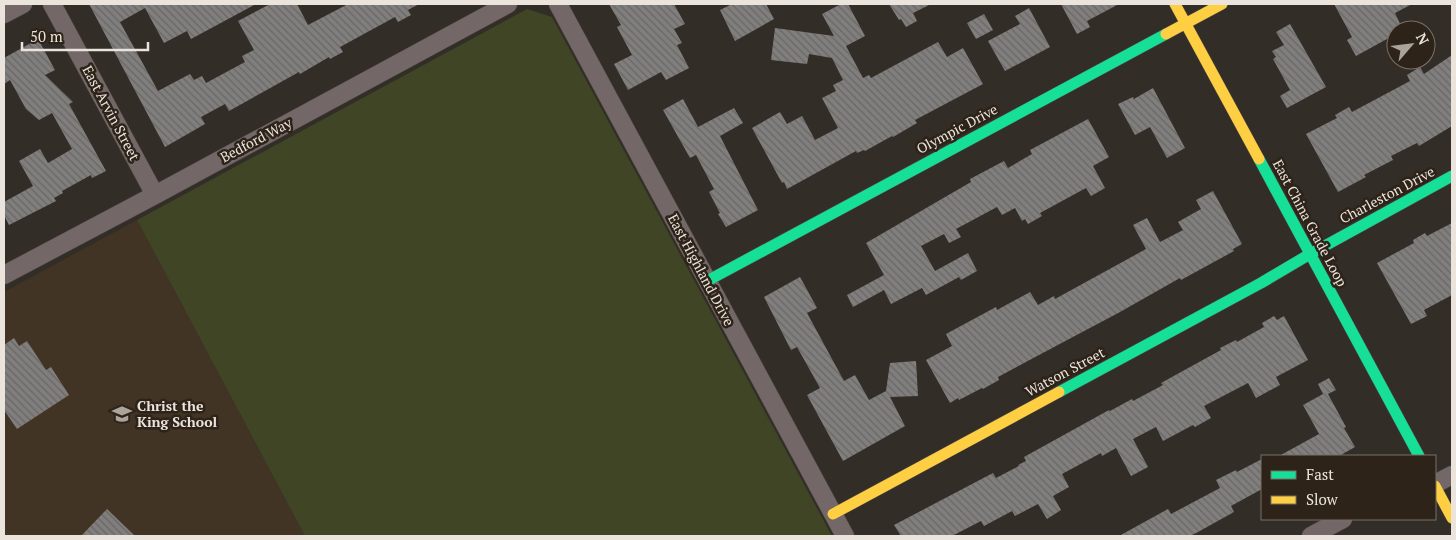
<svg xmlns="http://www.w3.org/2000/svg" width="1456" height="540" font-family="'PT Serif',serif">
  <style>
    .built { fill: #423425 }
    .grass { fill: #3f4525 }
    .building { fill: url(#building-back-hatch) }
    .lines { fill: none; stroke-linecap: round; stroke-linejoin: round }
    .street-casing { stroke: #4f4a45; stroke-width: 19 }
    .fast-casing { stroke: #4f4a45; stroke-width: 12 }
    .slow-casing { stroke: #4f4a45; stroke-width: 12 }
    .street { stroke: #736767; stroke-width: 18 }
    .fast { stroke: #16e098; stroke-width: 11 }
    .slow { stroke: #ffcf43; stroke-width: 11 }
    .labels { text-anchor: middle; stroke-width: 5; stroke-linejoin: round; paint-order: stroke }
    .street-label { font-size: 14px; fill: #ebe4dd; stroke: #2d2318 }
    .poi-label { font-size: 14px; font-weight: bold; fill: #ebe4dd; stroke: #2d2318; text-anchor: start }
  </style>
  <defs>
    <pattern id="building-back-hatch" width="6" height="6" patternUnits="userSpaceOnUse" patternTransform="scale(1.25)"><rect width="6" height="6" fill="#817e7e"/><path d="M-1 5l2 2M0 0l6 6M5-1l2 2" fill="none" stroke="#696766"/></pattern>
  </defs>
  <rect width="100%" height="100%" fill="#322d27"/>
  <path class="built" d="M 137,220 L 305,536 L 4,536 L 4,292 Z"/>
  <path class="grass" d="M 527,9 L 552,17 L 832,536 L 305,536 L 137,220 Z"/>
  <path class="building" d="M 89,4 L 256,4 L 191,39 L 187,31 L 164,43 L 145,8 L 120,22 L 158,91 L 190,74 L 194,80 L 202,76 L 206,83 L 245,62 L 242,56 L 254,50 L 238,21 L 270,4 L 297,4 L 308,25 L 348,4 L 419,4 L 408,10 L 411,15 L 398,22 L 395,17 L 340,47 L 343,52 L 330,59 L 329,57 L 300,74 L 299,72 L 229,111 L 225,104 L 201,117 L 205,124 L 165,147 Z
    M 609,4 L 674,4 L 685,24 L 674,29 L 682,43 L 677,45 L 689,68 L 666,80 L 661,72 L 628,90 L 614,64 L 632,55 L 617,27 L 621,25 Z
    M 732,4 L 766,4 L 774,19 L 735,41 L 720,10 Z
    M 841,4 L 848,4 L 865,36 L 846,46 L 863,78 L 869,75 L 871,78 L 938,42 L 947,57 L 963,48 L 983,84 L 915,120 L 917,123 L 893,137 L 892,136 L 865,151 L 864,150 L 857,153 L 856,151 L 787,189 L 784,182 L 782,183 L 752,128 L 780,112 L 787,124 L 802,116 L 815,140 L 838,128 L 822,98 L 836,91 L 833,85 L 843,80 L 832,58 L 809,54 L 807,64 L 771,60 L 775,28 L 834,36 L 822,14 Z
    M 889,4 L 931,4 L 913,13 L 917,21 L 906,27 L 901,19 L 899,20 Z
    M 1061,4 L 1119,4 L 1087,21 L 1090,27 L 1077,34 Z
    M 1334,4 L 1412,4 L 1395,13 L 1403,30 L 1396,30 L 1396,34 L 1356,56 L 1347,40 L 1352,37 Z
    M 1029,8 L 1050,47 L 1005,71 L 988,41 L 1020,24 L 1015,16 Z
    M 984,14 L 993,30 L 976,39 L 967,23 Z
    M 1290,24 L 1326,87 L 1287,108 L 1280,96 L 1290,90 L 1273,59 L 1276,57 L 1272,51 L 1284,45 L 1276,32 Z
    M 38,39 L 55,70 L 45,75 L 73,102 L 69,104 L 106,171 L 92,178 L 91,175 L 62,191 L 63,193 L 54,198 L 56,201 L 9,225 L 4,215 L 4,202 L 33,186 L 19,161 L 40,149 L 48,163 L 72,149 L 52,113 L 39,120 L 26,109 L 10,80 L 4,84 L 4,58 Z
    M 1452,55 L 1452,126 L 1419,146 L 1417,143 L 1391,156 L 1393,160 L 1364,175 L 1366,177 L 1338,192 L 1306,134 L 1337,118 L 1335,115 L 1349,107 L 1352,112 L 1410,81 L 1407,75 L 1420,67 L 1424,74 Z
    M 1153,88 L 1185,148 L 1167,158 L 1150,127 L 1135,135 L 1118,104 L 1133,97 L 1134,99 Z
    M 683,99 L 698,127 L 734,108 L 743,123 L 720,136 L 758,210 L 726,227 L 718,214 L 720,213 L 709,192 L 714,189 L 696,155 L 690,158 L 663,110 Z
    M 1088,119 L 1109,157 L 1093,166 L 1105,188 L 1091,196 L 1086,188 L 1040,213 L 1042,216 L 1028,224 L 1025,219 L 1022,221 L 1015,208 L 1002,215 L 997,207 L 956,229 L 961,237 L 949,243 L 944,234 L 921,246 L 935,271 L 968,253 L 977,271 L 961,280 L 959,277 L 926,295 L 922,288 L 891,304 L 884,290 L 853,307 L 847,295 L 884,275 L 866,243 L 971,182 L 970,179 L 1004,161 L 1008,168 L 1032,154 L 1030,150 Z
    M 1213,191 L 1242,244 L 1233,249 L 1234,251 L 1181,280 L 1180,278 L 1120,312 L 1039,355 L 998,377 L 999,380 L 983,389 L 982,388 L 959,400 L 958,398 L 950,403 L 926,360 L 952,346 L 946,334 L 996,307 L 997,310 L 1030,292 L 1038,305 L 1054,296 L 1055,299 L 1146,249 L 1133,225 L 1147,218 L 1160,242 L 1183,230 L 1178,222 L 1201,209 L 1196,200 Z
    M 1452,223 L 1452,295 L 1424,310 L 1427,316 L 1411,324 L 1377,263 L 1414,243 L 1413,240 L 1425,233 L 1427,236 Z
    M 800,277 L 817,308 L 807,313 L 844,381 L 855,375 L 869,400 L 886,391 L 890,363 L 916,361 L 918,396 L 890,397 L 905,426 L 843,461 L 807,395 L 820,388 L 797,347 L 791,350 L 764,297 Z
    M 1274,316 L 1277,320 L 1284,316 L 1308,360 L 1276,377 L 1280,385 L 1256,398 L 1248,383 L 1204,406 L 1211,418 L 1195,427 L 1193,425 L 1163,441 L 1156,427 L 1133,439 L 1148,467 L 1131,476 L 1116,448 L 1102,456 L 1101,453 L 1062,474 L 1069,487 L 1053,496 L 1061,510 L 1047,519 L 1038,504 L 1015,516 L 1012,511 L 984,526 L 981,521 L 952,536 L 901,536 L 894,525 L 993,473 L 996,478 L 1019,466 L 1018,465 L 1026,461 L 1024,457 L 1109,410 L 1110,411 L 1132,399 L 1133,401 L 1163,385 L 1161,383 L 1221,350 L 1220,348 L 1236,340 L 1237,342 L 1264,327 L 1262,323 Z
    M 14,338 L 19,346 L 27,341 L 46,370 L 51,367 L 69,395 L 17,429 L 4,410 L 4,345 Z
    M 1329,378 L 1336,390 L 1328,394 L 1346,427 L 1344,428 L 1355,447 L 1339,456 L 1279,456 L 1319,434 L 1303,405 L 1323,394 L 1318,384 Z
    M 1262,459 L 1262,489 L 1231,506 L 1234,512 L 1198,532 L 1190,536 L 1119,536 L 1168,509 L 1171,514 L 1220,488 L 1216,480 L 1236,470 L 1237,472 Z
    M 107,509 L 135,536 L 81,536 Z"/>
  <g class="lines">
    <defs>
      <path id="street" d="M 52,4 L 155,195
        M 558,4 L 845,536
        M 4,14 L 23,4
        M 4,275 L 155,195 L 508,4
        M 1435,484 L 1452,475
        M 1311,536 L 1343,519"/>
      <path id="fast" d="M 1259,159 L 1419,456
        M 707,281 L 1166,34
        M 1059,392 L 1261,283 L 1310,254 L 1452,176"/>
      <path id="slow" d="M 1175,4 L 1259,159
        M 1166,34 L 1222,4
        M 1435,486 L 1452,518
        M 833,514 L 1059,392"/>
    </defs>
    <use href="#street" class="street-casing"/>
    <use href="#fast" class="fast-casing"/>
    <use href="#slow" class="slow-casing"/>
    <use href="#street" class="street"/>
    <use href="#fast" class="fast"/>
    <use href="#slow" class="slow"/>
  </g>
  <defs>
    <symbol id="school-bare" viewBox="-9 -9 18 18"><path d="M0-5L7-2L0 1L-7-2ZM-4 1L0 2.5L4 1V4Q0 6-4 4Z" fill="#aaa49d" stroke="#2d2318" stroke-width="2.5" paint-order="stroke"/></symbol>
  </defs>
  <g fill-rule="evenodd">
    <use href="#school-bare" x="108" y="400" width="28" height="28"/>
  </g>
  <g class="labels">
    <g class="street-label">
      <text transform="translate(111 113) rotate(62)" y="5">East Arvin Street</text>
      <text transform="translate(957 129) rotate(-28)" y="5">Olympic Drive</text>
      <text transform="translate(256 140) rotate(-28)" y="5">Bedford Way</text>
      <text transform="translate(1387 195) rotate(-28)" y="5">Charleston Drive</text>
      <text transform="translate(1310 223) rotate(62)" y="5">East China Grade Loop</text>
      <text transform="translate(701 270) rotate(62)" y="5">East Highland Drive</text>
      <text transform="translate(1065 372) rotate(-28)" y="5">Watson Street</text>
    </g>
    <g class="poi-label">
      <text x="137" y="411">Christ the<tspan x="137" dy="16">King School</tspan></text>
    </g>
  </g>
  <rect width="1456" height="540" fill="none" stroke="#ebe4dd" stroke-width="10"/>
  <rect x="1261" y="455" width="175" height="65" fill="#2d2318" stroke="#797067"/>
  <rect x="1271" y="471" width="25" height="8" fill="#16e098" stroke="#797067"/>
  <text x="1306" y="480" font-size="15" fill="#ebe4dd">Fast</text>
  <rect x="1271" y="496" width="25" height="8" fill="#ffcf43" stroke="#797067"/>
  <text x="1306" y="505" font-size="15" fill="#ebe4dd">Slow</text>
  <g transform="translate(1411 45) rotate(62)"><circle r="24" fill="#2d2318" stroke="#797067"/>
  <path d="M0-4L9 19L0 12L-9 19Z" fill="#aaa49d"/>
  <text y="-8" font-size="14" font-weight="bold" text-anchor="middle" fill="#ebe4dd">N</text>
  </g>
  <path d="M22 42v8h126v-8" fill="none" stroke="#ebe4dd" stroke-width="2.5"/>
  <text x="30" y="42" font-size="15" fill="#ebe4dd" stroke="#2d2318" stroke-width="4" paint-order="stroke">50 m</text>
</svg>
